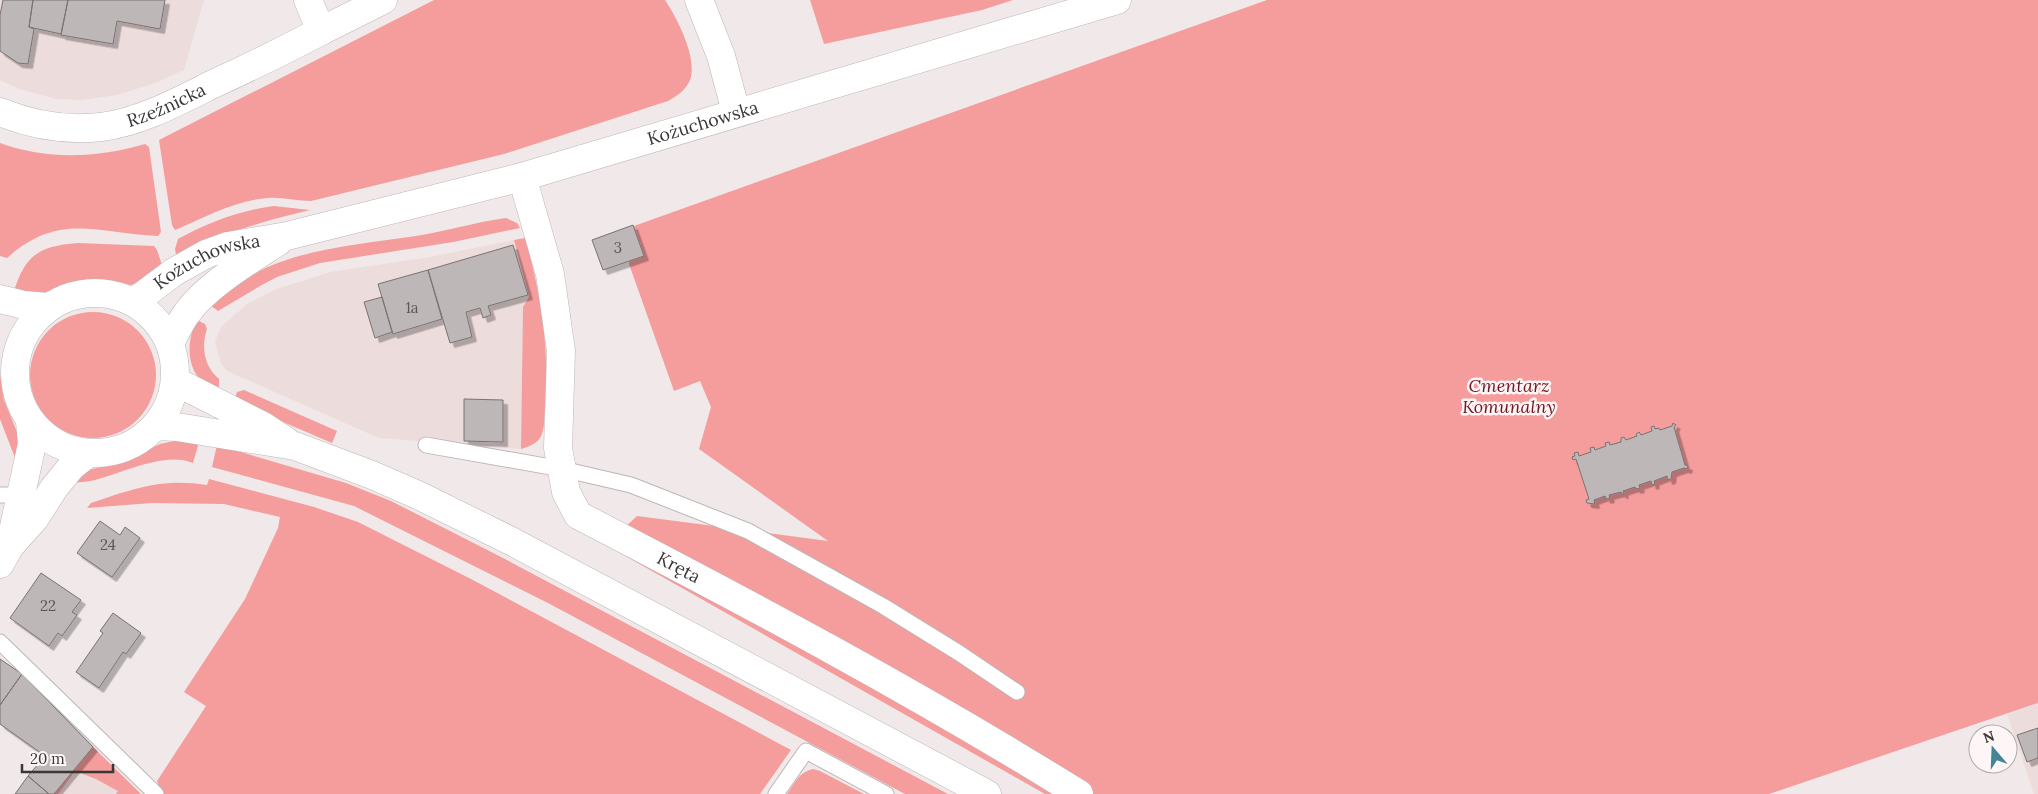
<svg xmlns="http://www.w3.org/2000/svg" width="2038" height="794" font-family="Lora,serif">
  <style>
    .built { fill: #eddcdc }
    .green { fill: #f59c9c }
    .building { fill: #beb7b7; stroke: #797272; filter: url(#shadow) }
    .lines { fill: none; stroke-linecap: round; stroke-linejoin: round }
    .service-casing { stroke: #bdb6b5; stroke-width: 17 }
    .minor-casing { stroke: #bdb6b5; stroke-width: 29 }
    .secondary-casing { stroke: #bdb6b5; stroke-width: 29 }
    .primary-casing { stroke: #bdb6b5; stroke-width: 29 }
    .service { stroke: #fff; stroke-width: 15 }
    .minor { stroke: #fff; stroke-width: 28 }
    .secondary { stroke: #fff; stroke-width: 28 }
    .primary { stroke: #fff; stroke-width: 28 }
    .labels { text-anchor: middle; stroke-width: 5; stroke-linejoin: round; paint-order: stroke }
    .number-label { font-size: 15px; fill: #5b5757 }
    .street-label { font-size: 18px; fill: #3a3737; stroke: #fef6f6 }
    .park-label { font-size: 18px; font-style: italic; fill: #721520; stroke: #fef6f6 }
  </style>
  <defs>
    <filter id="shadow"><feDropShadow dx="4.5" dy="4.5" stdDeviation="0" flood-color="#0004"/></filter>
  </defs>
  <rect width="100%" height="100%" fill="#f1e9e9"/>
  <path class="built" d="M 0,0 L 204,0 L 184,70 L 155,83 L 117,95 L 82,100 L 56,99 L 19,89 L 0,80 Z
    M 514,240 L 529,297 L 523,307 L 521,449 L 379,438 L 227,371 L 221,364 L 215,341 L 221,327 L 247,304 L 274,290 L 330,272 L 430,257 Z
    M 2038,703 L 2038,794 L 2034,794 L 2007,714 Z
    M 93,747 L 141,794 L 54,794 Z"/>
  <path class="green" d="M 434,0 L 665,0 C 677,18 698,58 690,80 C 686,90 677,96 668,101 L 504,154 L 311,201 C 296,201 282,197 268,198 C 236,200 205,217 175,230 L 172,225 L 159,140 Z
    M 810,0 L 1013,0 L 982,10 L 824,44 Z
    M 1267,0 L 2038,0 L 2038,703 L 1769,794 L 1045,794 L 606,545 L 637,516 L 828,541 L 699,449 L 711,407 L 700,381 L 674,391 L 629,264 L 634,226 Z
    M 0,143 C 47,160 97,158 145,144 L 149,147 L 161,232 L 158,236 C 97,234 60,211 7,258 L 0,256 Z
    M 274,206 L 310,210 L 274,219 L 231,232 L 177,260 L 175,249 L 178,239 C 207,223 240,210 274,206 Z
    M 506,218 L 517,223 L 520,228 L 453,242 L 320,263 L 277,277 L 260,286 L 218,311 L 210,305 C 221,297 232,287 243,280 C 295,248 358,245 416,236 C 446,231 476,222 506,218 Z
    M 525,238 C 541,293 550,351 545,408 C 544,418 545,430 540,438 C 536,444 528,447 521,449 L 523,307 L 529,297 L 514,240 Z
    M 78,243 L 154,246 L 157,250 L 164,271 L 131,285 L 96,282 L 83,283 L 34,295 L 13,294 C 25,255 38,246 78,243 Z
    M30 375a63 63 0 1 1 126 0a63 63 0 1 1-126 0Z
    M 197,320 L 205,324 L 207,329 C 201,347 204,366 219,379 L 219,389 C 214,387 207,386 204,383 C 185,368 187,338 197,320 Z
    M 0,374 L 4,400 L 17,432 L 19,443 L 17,463 L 0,419 Z
    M 244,390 L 337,431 L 332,443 L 234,401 L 237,392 Z
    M 179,440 L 199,442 L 193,463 C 165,451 123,473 95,480 C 87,482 79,482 72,483 L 88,470 L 119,463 L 160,444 Z
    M 217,445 L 346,483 L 391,501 L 503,558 L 948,794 L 905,794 L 548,603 L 354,506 L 212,467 Z
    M 209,479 L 314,507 L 358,522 L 471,579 L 791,750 L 760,794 L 162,794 L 157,781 L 206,706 L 184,692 L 245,599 L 278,528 L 280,517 L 224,504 L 152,503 L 87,508 L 91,503 C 134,489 160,478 207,485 Z
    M 93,747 L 141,794 L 116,794 L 118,791 L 116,790 L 96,779 L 75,771 L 58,794 L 54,794 Z
    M 813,769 L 820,771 L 864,794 L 787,794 C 795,783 799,772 813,769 Z"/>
  <path class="building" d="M 3,0 L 33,0 L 29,27 L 34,29 L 28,64 L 18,63 L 0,51 L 0,15 Z
    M 33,0 L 68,0 L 61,34 L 29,27 Z
    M 68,0 L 165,0 L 160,29 L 117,21 L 113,44 L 61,35 Z
    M 633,225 L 644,256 L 603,270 L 592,240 Z
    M 513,245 L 528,295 L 488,306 L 491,315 L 483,318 L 480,308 L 466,312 L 472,337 L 450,343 L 428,270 Z
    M 428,270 L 442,319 L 393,334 L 378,284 Z
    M 382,297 L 392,332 L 375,338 L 364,302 Z
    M 464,399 L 503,400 L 503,442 L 464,441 Z
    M 1673,423 L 1676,425 L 1674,427 L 1685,465 L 1688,466 L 1687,469 L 1684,468 L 1672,472 L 1671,479 L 1668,480 L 1667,476 L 1654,481 L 1655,484 L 1652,485 L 1651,481 L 1639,485 L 1640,488 L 1636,489 L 1635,487 L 1623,491 L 1624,494 L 1622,494 L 1621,492 L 1609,495 L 1610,498 L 1606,499 L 1605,496 L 1594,500 L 1595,504 L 1587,503 L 1586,500 L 1589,499 L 1576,459 L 1573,460 L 1572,457 L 1575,456 L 1574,453 L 1578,452 L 1579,456 L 1591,452 L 1590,448 L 1594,447 L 1595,450 L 1606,446 L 1605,443 L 1609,442 L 1610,445 L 1621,442 L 1621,438 L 1624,437 L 1626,440 L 1637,436 L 1636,434 L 1639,432 L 1641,435 L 1652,431 L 1651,427 L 1654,426 L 1655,429 L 1659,428 L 1660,430 L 1672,426 Z
    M 100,521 L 120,535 L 125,527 L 140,538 L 112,577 L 77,553 Z
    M 41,573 L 81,600 L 72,612 L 77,615 L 62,636 L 58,633 L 49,646 L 10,618 Z
    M 113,613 L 141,633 L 126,654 L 123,652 L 99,688 L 76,672 L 103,633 L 100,631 Z
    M 0,659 L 22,674 L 0,705 Z
    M 22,674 L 93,747 L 54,794 L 49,794 L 28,776 L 45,756 L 0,724 L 0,705 Z
    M 2038,728 L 2038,758 L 2027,762 L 2017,735 Z
    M 28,776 L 49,794 L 15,794 Z"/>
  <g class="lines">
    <defs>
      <path id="service" d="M 426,445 L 562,469 L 631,485 L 748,531 L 883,606 L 959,653 L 1017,692
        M 0,495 L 20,495
        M 0,642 L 156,794
        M 776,794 L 806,751 L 886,794"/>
      <g id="minor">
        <path d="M 308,0 L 321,31 L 383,0"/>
        <path d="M 699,0 L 721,56 L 736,112"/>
        <path id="s1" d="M 0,112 C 32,125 66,131 101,127 C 140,122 177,102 211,85 C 248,68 285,50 321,31"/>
        <path id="s2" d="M 522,177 L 550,274 L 561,351 L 558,448 L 566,492 L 578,515 C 748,603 917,693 1079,794"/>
      </g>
      <g id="secondary">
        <path id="s3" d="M 134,302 L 174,272 L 206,254 L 228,246 L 287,236 L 522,177 L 1117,0"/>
        <path d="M 170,344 C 175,334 180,322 187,313 C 207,285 250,260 279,241"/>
        <path d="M 10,545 L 32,444 L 30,421"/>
        <path d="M 0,564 L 10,546 L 35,518 L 54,488 L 72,466 L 87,454"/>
      </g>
      <path id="primary" d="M15 373a80 80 0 1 1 160 0a80 80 0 1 1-160 0Z
        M 0,299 L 24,305 L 47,307
        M 175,381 L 263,426 L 286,441
        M 156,426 L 177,427 L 295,446 L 372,475 L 418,495 L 511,541 L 987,794"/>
    </defs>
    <use href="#service" class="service-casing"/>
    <use href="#minor" class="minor-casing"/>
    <use href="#secondary" class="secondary-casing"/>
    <use href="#primary" class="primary-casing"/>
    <use href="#service" class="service"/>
    <use href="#minor" class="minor"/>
    <use href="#secondary" class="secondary"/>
    <use href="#primary" class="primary"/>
  </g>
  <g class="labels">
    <g class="number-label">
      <text x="618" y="253">3</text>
      <text x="412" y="313">1a</text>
      <text x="108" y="550">24</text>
      <text x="48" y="611">22</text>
    </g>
    <g class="street-label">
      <text dy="6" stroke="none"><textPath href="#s1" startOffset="172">Rzeźnicka</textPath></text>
      <text dy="6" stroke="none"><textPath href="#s3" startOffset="601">Kożuchowska</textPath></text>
      <text dy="6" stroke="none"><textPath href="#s3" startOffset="85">Kożuchowska</textPath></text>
      <text dy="6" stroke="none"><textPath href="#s2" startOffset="460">Kręta</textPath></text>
    </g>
    <g class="park-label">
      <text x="1509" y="392">Cmentarz<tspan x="1509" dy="21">Komunalny</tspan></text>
    </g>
  </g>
  <g transform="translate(1993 749) rotate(341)"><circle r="24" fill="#fef6f6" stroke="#b0aaaa"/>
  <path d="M0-4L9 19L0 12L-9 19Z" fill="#448498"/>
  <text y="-8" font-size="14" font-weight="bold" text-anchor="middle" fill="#3a3737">N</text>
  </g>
  <path d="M22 764v8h91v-8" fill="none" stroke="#3a3737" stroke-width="2.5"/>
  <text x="30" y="764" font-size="15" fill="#3a3737" stroke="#fef6f6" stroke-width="4" paint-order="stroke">20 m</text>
</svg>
